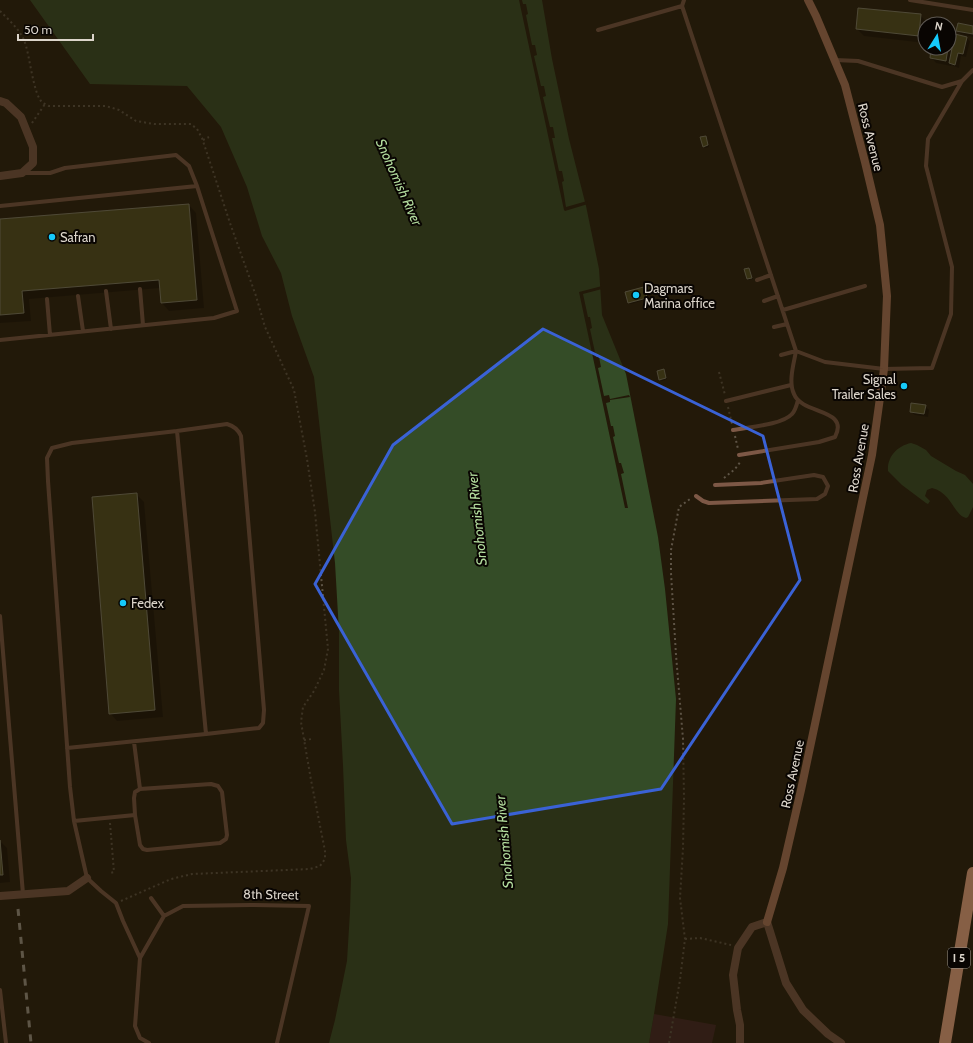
<svg xmlns="http://www.w3.org/2000/svg" width="973" height="1043" font-family="Cabin,sans-serif">
  <style>
    .green { fill: #402324 }
    .water { fill: #344c27 }
    .pier { fill: #231909 }
    .shadow { fill: #0007 }
    .building { fill: #514f21; stroke: #84836e }
    .lines { fill: none; stroke-linecap: round; stroke-linejoin: round }
    .path { stroke: #5e5446; stroke-width: 2; stroke-dasharray: 2 3; stroke-linecap: butt }
    .lane { stroke: #7d5846; stroke-width: 4 }
    .street { stroke: #7d5846; stroke-width: 8 }
    .secondary { stroke: #b67a5d; stroke-width: 8 }
    .highway { stroke: #feb38e; stroke-width: 12 }
    .rail { stroke: #a59d91; stroke-width: 3; stroke-dasharray: 7 7; stroke-linecap: butt }
    .marked { fill: none; stroke: #3a62d6; stroke-width: 3; stroke-linejoin: round }
    .poi-dot { fill: #15cafb; stroke: #090502; stroke-width: 1.5 }
    .labels { text-anchor: middle; stroke-width: 4; stroke-linejoin: round; paint-order: stroke }
    .shield { fill: #090502; stroke: #9d978f; stroke-width: 1 }
    .shield-label { font-size: 12px; font-weight: bold; fill: #dcd5cb }
    .street-label { font-size: 13px; fill: #dcd5cb; stroke: #090502 }
    .poi-label { font-size: 13px; fill: #dcd5cb; stroke: #090502; text-anchor: start }
    .water-label { font-size: 14px; font-style: italic; fill: #b3dd9e; stroke: #090502 }
  </style>
  <rect width="100%" height="100%" fill="#231909"/>
  <path class="green" d="M 654,1014 L 716,1025 L 712,1043 L 649,1043 Z"/>
  <path class="water" d="M 30,0 L 542,0 L 552,59 L 569,139 L 586,206 L 599,269 L 602,315 L 626,374 L 658,537 L 665,589 L 676,699 L 668,924 L 654,1014 L 649,1043 L 329,1043 L 335,1020 L 347,961 L 350,912 L 351,878 L 346,840 L 343,765 L 339,690 L 339,632 L 335,563 L 314,377 L 292,316 L 281,273 L 262,236 L 247,187 L 221,127 L 187,86 L 90,84 Z
    M 911,443 L 917,445 L 926,450 L 931,456 L 956,471 L 965,475 L 973,484 L 973,507 L 968,517 L 966,518 C 953,514 952,493 932,488 L 927,490 L 925,496 L 930,501 L 928,504 L 926,503 L 902,485 L 888,471 C 887,457 897,446 911,443 Z"/>
  <path class="pier" d="M 519,0 L 522,0 L 523,4 L 526,4 L 528,14 L 526,15 L 532,45 L 535,45 L 537,55 L 534,56 L 541,86 L 544,86 L 546,96 L 543,97 L 550,127 L 553,127 L 555,138 L 552,138 L 559,171 L 562,171 L 564,181 L 562,182 L 566,207 L 587,201 L 588,204 L 565,211 L 564,210 Z
    M 602,286 L 602,289 L 583,294 L 588,317 L 590,317 L 592,328 L 590,329 L 596,357 L 599,357 L 601,367 L 598,368 L 604,396 L 609,395 L 610,399 L 629,395 L 630,397 L 610,400 L 610,402 L 606,403 L 611,426 L 613,426 L 615,436 L 613,437 L 619,463 L 621,463 L 624,473 L 621,474 L 628,508 L 625,508 L 579,292 Z"/>
  <path class="shadow" d="M 920,15 L 928,23 L 928,24 L 925,24 L 925,43 L 864,36 L 857,29 Z
    M 973,27 L 973,37 L 961,34 L 957,30 Z
    M 949,35 L 955,39 L 966,38 L 970,41 L 966,57 L 961,56 L 959,68 L 953,66 L 952,65 L 951,66 L 936,63 L 931,57 L 932,48 L 949,48 Z
    M 705,137 L 707,138 L 709,147 L 705,148 L 704,146 Z
    M 189,205 L 196,213 L 204,308 L 169,311 L 162,303 L 160,288 L 29,299 L 31,321 L 0,323 L 0,220 Z
    M 749,269 L 750,270 L 753,279 L 749,280 L 748,279 Z
    M 650,286 L 653,292 L 647,294 L 648,299 L 631,304 L 629,303 Z
    M 664,370 L 665,372 L 667,379 L 662,381 L 660,379 Z
    M 925,406 L 929,410 L 928,417 L 915,415 L 911,412 Z
    M 136,494 L 144,502 L 163,717 L 117,721 L 110,713 Z
    M 0,841 L 7,848 L 10,882 L 0,883 Z"/>
  <path class="building" d="M 858,8 L 921,14 L 919,36 L 856,29 Z
    M 958,23 L 973,26 L 973,34 L 956,31 Z
    M 955,34 L 967,37 L 963,54 L 958,53 L 955,65 L 949,63 Z
    M 931,48 L 948,48 L 946,61 L 930,58 Z
    M 706,136 L 708,145 L 703,147 L 700,137 Z
    M 189,204 L 197,300 L 161,303 L 159,280 L 22,291 L 24,313 L 0,315 L 0,219 Z
    M 749,268 L 752,278 L 747,279 L 744,269 Z
    M 651,285 L 652,291 L 646,292 L 647,298 L 628,303 L 625,292 Z
    M 664,369 L 666,378 L 659,380 L 657,371 Z
    M 911,403 L 926,405 L 924,414 L 910,412 Z
    M 137,493 L 155,710 L 109,714 L 92,497 Z
    M 0,840 L 3,875 L 0,875 Z"/>
  <g class="lines">
    <path class="path" d="M 0,11 C 9,20 19,29 24,40 C 30,54 33,96 43,103 C 45,104 47,105 49,106 L 106,106 L 119,110 L 136,121 L 154,124 L 191,124 L 197,129 L 202,138 L 230,223 L 256,296 L 265,327 L 294,390 L 307,459 L 315,512 L 328,649 L 324,670 L 314,691 L 303,707 L 301,722 L 311,780 L 325,851 L 325,859 L 320,866 L 310,869 L 192,874 L 171,879 L 121,901
      M 32,123 L 45,104
      M 203,140 L 209,137
      M 719,372 L 725,395
      M 728,407 L 732,424
      M 735,436 L 738,449
      M 724,478 L 735,469 L 741,461
      M 304,740 L 312,739
      M 110,823 L 114,872 L 110,873
      M 685,939 L 700,938 L 731,945
      M 669,1043 L 680,980 L 685,939 L 680,898 L 683,848 L 684,798 L 683,739 L 676,655 L 671,573 L 671,550 L 679,507 L 690,499"/>
    <path class="lane" d="M 684,0 L 682,6 L 796,351 L 825,362 L 884,369 L 932,368 L 951,314 L 952,267 L 926,166 L 928,139 L 962,81
      M 910,0 L 973,10
      M 598,30 L 682,6
      M 835,60 L 858,61 L 942,87 L 962,81 L 973,70
      M 0,206 L 197,186
      M 757,280 L 771,275
      M 140,289 L 143,325
      M 106,291 L 111,329
      M 78,296 L 83,331
      M 47,299 L 50,335
      M 764,301 L 778,296
      M 783,310 L 865,286
      M 774,327 L 787,324
      M 0,340 L 214,318 L 237,311 L 197,186 L 189,166 L 176,155 L 65,168 L 50,173 L 24,173
      M 726,401 L 791,385
      M 733,430 C 748,427 782,425 792,414 C 795,411 797,404 798,400
      M 177,431 L 227,424 C 234,426 238,429 241,436 L 264,710 L 263,723 L 259,728 L 206,734
      M 739,455 L 819,442 L 835,437 C 850,408 802,415 794,394 C 788,382 794,363 796,351 L 781,355
      M 696,496 L 703,501 L 709,503 L 817,499 L 825,494 L 828,486 L 823,477 L 814,475 L 761,483 L 715,485
      M 0,616 L 23,894
      M 134,742 L 140,789
      M 67,748 L 206,734 L 177,431 L 72,443 L 52,448 L 47,458 L 48,481 L 70,787 L 74,821 L 87,878 L 101,891 L 116,903 L 123,921 L 140,958 L 135,1026 L 140,1038 L 149,1043
      M 74,821 L 135,815 L 134,798 L 135,792 L 140,789 L 211,784 L 218,786 L 222,792 L 227,835 L 226,839 L 220,843 L 147,850 L 143,849 L 140,845 L 135,815
      M 151,898 L 164,916 L 183,906 L 251,905 L 309,906 L 277,1043
      M 140,958 L 164,916
      M 0,990 L 6,1043"/>
    <path class="street" d="M 0,101 L 6,103 L 21,117 L 33,147 L 33,163 L 22,173 L 0,176
      M 0,896 L 68,891 L 87,878
      M 740,1043 L 740,1025 L 737,1010 L 733,975 L 738,948 L 752,927 L 767,922 L 786,983 L 803,1010 L 828,1034 L 841,1043"/>
    <path class="secondary" d="M 767,922 L 783,868 L 801,790 L 872,455 L 884,369 L 887,296 L 880,225 L 865,162 L 845,85 L 816,16 L 808,0"/>
    <path class="highway" d="M 945,1043 L 973,873"/>
    <path class="rail" d="M 18,909 L 31,1043"/>
  </g>
  <path d="M0 0H973V1043H0ZM 543,329 L 763,436 L 800,580 L 661,789 L 452,824 L 315,584 L 393,445 Z" fill="#231909" fill-opacity=".55" fill-rule="evenodd"/>
  <path class="marked" d="M 543,329 L 763,436 L 800,580 L 661,789 L 452,824 L 315,584 L 393,445 Z"/>
  <g class="poi-dot">
    <circle cx="52" cy="237" r="4"/>
    <circle cx="636" cy="295" r="4"/>
    <circle cx="904" cy="386" r="4"/>
    <circle cx="123" cy="603" r="4"/>
  </g>
  <g class="labels">
    <rect class="shield" x="948" y="948" width="22" height="20" rx="3"/>
    <g class="shield-label">
      <text x="959" y="962">I 5</text>
    </g>
    <g class="street-label">
      <text transform="translate(871 137) rotate(76)" y="5">Ross Avenue</text>
      <text transform="translate(858 458) rotate(-80)" y="5">Ross Avenue</text>
      <text transform="translate(792 774) rotate(-78)" y="5">Ross Avenue</text>
      <text transform="translate(271 894) rotate(1)" y="5">8th Street</text>
    </g>
    <g class="poi-label">
      <text x="60" y="242">Safran</text>
      <text x="644" y="293">Dagmars<tspan x="644" dy="15">Marina office</tspan></text>
      <text x="896" y="384" text-anchor="end">Signal<tspan x="896" dy="15">Trailer Sales</tspan></text>
      <text x="131" y="608">Fedex</text>
    </g>
    <g class="water-label">
      <text transform="translate(399 182) rotate(66)" y="5">Snohomish River</text>
      <text transform="translate(477 519) rotate(-96)" y="5">Snohomish River</text>
      <text transform="translate(504 842) rotate(-95)" y="5">Snohomish River</text>
    </g>
  </g>
  <g transform="translate(937 36) rotate(11)"><circle r="19" fill="#090502" stroke="#5d5852"/>
  <path d="M0-3L7 15L0 10L-7 15Z" fill="#15cafb"/>
  <text y="-6" font-size="11" font-weight="bold" text-anchor="middle" fill="#dcd5cb">N</text>
  </g>
  <path d="M18 34v6h75v-6" fill="none" stroke="#dcd5cb" stroke-width="2"/>
  <text x="24" y="34" font-size="12" fill="#dcd5cb" stroke="#090502" stroke-width="3" paint-order="stroke">50 m</text>
</svg>
